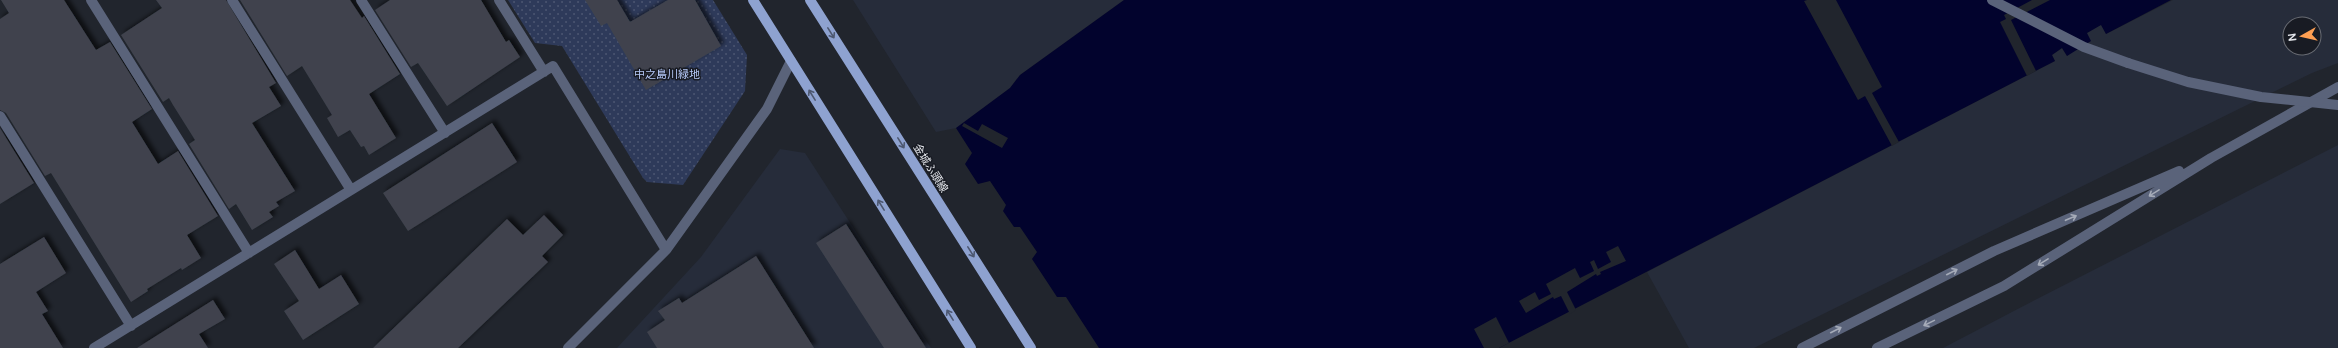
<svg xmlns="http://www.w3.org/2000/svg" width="2338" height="348" font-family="'DM Sans','Noto Sans JP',sans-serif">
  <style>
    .built { fill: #262c3a; fill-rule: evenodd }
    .park { fill: url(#park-dots) }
    .water { fill: #02032d }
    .pier { fill: #21252d }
    .building { fill: #3f434d; filter: url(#shadow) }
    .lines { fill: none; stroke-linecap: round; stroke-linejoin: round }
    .minor { stroke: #5a637a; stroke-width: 10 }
    .tertiary { stroke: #5a637a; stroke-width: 10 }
    .primary { stroke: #8ea2d0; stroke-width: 10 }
    .tertiary-bridge { stroke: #5a637a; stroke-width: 10 }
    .oneway { stroke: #4d5871 }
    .oneway2 { stroke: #a5abb8 }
    .labels { text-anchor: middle; stroke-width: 3; stroke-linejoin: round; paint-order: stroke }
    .park-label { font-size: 11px; fill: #b5c8f7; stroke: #181b23 }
    .street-label { font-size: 11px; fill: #e3e6eb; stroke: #181b23 }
  </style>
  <defs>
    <pattern id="park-dots" width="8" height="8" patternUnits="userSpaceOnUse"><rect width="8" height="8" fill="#2e3a5a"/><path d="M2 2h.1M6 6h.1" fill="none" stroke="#4c5672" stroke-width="1.8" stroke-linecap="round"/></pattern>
    <filter id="shadow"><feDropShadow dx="3.5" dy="-3.5" stdDeviation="2" flood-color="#0009"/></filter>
  </defs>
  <rect width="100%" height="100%" fill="#21252d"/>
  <path class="built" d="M 853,0 L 1124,0 L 1020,75 L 1010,88 L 956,128 L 936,132 Z
    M 2173,0 L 2338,0 L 2338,63 L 2312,73 L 1754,348 L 1689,348 L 1647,272 L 2055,61 L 2052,55 L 2062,48 L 2067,56 L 2087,33 L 2101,24 L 2106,34 ZM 2290,24 L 2314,24 L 2314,48 L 2290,48 Z
    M 2338,145 L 2338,348 L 1943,348 L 2035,300 Z
    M 780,149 L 805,153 L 931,348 L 617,348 L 701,257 Z"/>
  <path class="park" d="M 508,0 L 713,0 L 747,55 L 745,91 L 683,185 L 647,182 L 643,178 L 562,46 L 535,43 Z"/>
  <path class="water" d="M 1124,0 L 2171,0 L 2106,34 L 2101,25 L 2087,33 L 2091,41 L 2067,56 L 2062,48 L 2052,55 L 2055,61 L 1499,348 L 1099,348 L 1066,297 L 1057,297 L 1032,259 L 1037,252 L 1020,227 L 1014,227 L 1003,211 L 1006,205 L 990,181 L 978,184 L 965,164 L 972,153 L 956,128 L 1010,88 L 1020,75 Z"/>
  <path class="pier" d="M 1807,0 L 1836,0 L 1882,87 L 1872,93 L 1899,142 L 1892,146 L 1865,96 L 1858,100 L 1804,1 Z
    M 2032,0 L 2050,0 L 2011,20 L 2036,71 L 2027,76 L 2000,22 L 2006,19 L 2004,15 Z
    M 964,123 L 978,131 L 982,124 L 1008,138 L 1002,148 L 962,126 Z
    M 1618,246 L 1626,261 L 1600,272 L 1601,274 L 1597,276 L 1596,274 L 1567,292 L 1576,310 L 1570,314 L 1561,296 L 1554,299 L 1553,297 L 1526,313 L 1519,301 L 1535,292 L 1539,300 L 1551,294 L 1546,284 L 1575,268 L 1580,278 L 1594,271 L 1590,262 L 1594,260 L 1598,269 L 1611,262 L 1606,252 Z
    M 1496,317 L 1509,343 L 1499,348 L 1484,348 L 1474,329 Z"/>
  <path class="building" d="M 1,0 L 64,0 L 96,50 L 110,42 L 152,109 L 132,122 L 158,164 L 178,151 L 218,216 L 187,235 L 201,258 L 182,270 L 181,268 L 147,289 L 148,291 L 131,302 L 51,173 L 45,176 L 6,113 L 0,110 L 0,19 L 9,13 Z
    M 156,0 L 226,0 L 276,83 L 269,87 L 281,106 L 252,123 L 295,191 L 276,202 L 279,206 L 269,212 L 273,217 L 252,230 L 236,204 L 229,209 L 189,144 L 195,140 L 173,105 L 169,98 L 163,102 L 121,35 L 162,8 Z
    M 240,0 L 350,0 L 362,18 L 364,16 L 400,74 L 369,94 L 396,138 L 369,155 L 364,146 L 361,147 L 350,130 L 338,137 L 327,118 L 332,115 L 302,66 L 287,76 Z
    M 390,0 L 481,0 L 506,42 L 509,40 L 520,57 L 447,106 L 418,63 L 411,67 L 375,10 Z
    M 585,0 L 617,0 L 630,22 L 668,0 L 695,0 L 721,46 L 646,90 L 607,23 L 601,26 Z
    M 492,123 L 517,162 L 408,231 L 383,193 Z
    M 0,128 L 34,183 L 0,204 Z
    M 544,215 L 563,235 L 542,256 L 548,262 L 458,348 L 373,348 L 507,219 L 523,235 Z
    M 846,224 L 926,348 L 884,348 L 816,243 Z
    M 44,237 L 66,273 L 36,292 L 48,311 L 42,314 L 63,348 L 0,348 L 0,264 Z
    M 295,250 L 319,289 L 341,275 L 359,304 L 303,340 L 284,311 L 299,301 L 274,264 Z
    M 756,256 L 814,348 L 657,348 L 647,332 L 665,320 L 658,311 L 679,298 L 682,303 Z
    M 213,300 L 225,319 L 199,334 L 208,348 L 137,348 Z"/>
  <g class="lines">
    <path class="minor" d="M 91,0 L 249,253
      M 232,0 L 351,190
      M 361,0 L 445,133
      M 499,0 L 544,72
      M 0,116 L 131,326
      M 94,348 L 553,66 L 666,250
      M 568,348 L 666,250 L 767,109 L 791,61"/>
    <path class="tertiary" d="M 1992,0 L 2084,47 L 2128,63
      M 1802,348 L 1994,251 L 2179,171
      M 1877,348 L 2004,286 L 2211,158 L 2338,87"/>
    <path class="primary" d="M 753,0 L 971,348
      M 810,0 L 1031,348"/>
    <path class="tertiary-bridge" d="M 2128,63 L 2188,82 L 2261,97 L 2338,105"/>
  </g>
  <defs><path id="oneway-shaft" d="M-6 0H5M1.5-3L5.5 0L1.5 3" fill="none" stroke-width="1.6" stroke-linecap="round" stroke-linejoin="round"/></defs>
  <g class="oneway">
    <use href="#oneway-shaft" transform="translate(831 33) rotate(58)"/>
    <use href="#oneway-shaft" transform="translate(812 95) rotate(-122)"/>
    <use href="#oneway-shaft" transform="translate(901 143) rotate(58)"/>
    <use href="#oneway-shaft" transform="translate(881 205) rotate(-122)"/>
    <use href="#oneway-shaft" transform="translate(971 252) rotate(58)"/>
    <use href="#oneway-shaft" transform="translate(950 315) rotate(-122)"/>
  </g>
  <g class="oneway2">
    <use href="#oneway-shaft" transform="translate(2154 193) rotate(148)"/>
    <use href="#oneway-shaft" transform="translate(2071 218) rotate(-23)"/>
    <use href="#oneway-shaft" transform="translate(2043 262) rotate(148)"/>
    <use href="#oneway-shaft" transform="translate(1952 272) rotate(-27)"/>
    <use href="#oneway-shaft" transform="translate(1929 323) rotate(154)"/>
    <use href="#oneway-shaft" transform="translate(1836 330) rotate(-27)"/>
  </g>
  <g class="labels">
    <g class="park-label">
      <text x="667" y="78">中之島川緑地</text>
    </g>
    <g class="street-label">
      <text transform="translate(931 168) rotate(58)" y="4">金城ふ頭線</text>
    </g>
  </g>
  <g transform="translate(2302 36) rotate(262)"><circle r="19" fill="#181b23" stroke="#696c73"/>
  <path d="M0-3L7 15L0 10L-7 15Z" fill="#fc9e52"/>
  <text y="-6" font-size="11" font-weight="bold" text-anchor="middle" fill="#e3e6eb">N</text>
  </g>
</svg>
